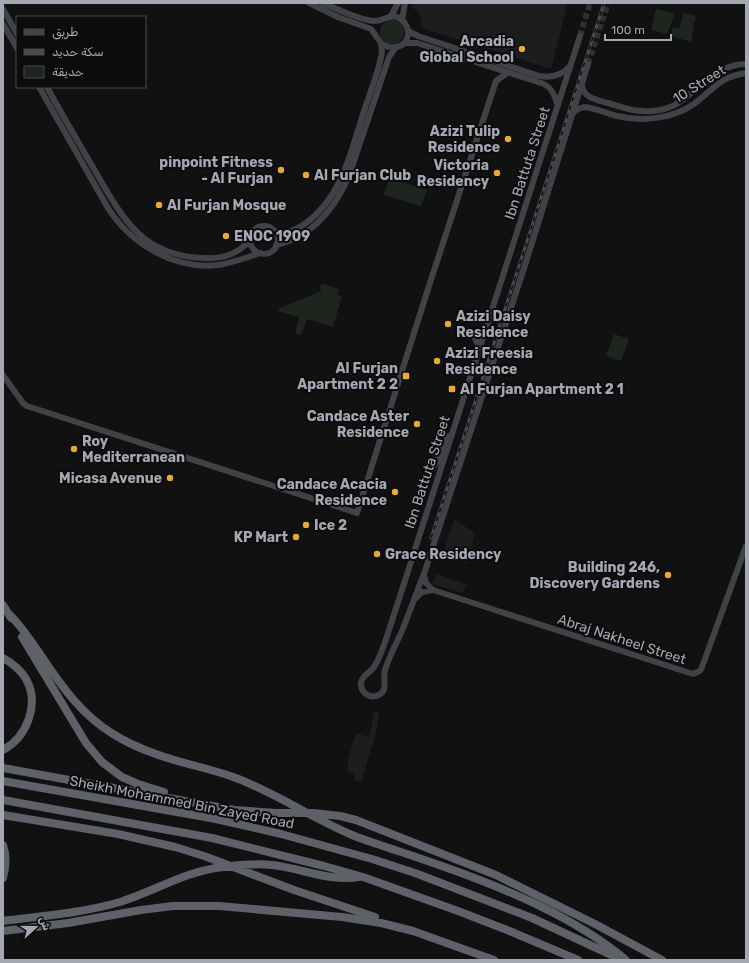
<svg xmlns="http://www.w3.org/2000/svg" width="749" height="963" font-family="Rubik,Cairo,sans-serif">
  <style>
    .built { fill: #1d1d1f }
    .green { fill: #1e251e }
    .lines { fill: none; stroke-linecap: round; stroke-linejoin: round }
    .secondary-tunnel { stroke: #2e2f32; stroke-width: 6; stroke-dasharray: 6 3; stroke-linecap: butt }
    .secondary { stroke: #404247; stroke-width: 6 }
    .highway { stroke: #5f6168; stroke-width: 8 }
    .rail-casing { stroke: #494b50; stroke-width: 3 }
    .rail { stroke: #0c0c0d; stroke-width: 1.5; stroke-dasharray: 4.5; stroke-linecap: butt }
    .poi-dot { fill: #e6ab36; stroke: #0c0c0d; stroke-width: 1.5 }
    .labels { text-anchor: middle; stroke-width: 4; stroke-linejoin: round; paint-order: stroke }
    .poi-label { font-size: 14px; font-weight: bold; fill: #a3a8b2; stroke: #0c0c0d; text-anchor: end }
    .street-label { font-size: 14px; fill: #a3a8b2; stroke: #0c0c0d }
  </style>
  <rect width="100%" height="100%" fill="#111112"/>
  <path class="built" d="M 414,3 L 568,3 L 551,69 L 422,28 L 421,17 L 419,13 L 412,7 Z
    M 454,519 L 475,533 L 467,563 L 443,554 Z
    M 436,574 L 466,584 L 463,593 L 432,584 Z
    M 373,711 L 379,711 L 378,726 L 361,783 L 354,780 L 355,776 L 353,773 L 347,771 L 349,763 L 347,762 L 356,733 L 369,737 L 372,723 Z"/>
  <path class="green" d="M 656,9 L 674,13 L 674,16 L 667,34 L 651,30 Z
    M 683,13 L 695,15 L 696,20 L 694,22 L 691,42 L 671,36 L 673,28 L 680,28 Z
    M380 32a12 12 0 1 1 24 0a12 12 0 1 1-24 0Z
    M 389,178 L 427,190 L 421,206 L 384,195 Z
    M 324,284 L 339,289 L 337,294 L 342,296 L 333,327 L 307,319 L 301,335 L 295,333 L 299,317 L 279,311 L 278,309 L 321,291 L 320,286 Z
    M 614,334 L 629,339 L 621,361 L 606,356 Z"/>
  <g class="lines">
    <path class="secondary-tunnel" d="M 580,36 L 590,3
      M 588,64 L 608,3"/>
    <path class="secondary" d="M 323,3 C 339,10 357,19 373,21 C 382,22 388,14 397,17 C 404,20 409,27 408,35 C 406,48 391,51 381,43
      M 3,9 L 17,34
      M 391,16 L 398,3
      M 402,20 L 405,3
      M 3,24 L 17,48
      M 408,31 L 418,36 L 539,76 C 551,78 561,76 569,67
      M 580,36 L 391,624 C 386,638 382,655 374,667 C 370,673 362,675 361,683 C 360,691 368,698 376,696 C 390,692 382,679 385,670 C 389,657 396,644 402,631 C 410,611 417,591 425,571 L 526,262 L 588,64
      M 404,43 L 417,43 L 544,84 C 553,89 555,97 558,106
      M 582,86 C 584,98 597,100 608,103 C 619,106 631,111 643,111 C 684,114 692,84 722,70 C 730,66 738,64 746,64
      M 39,87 L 108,208 C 131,244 174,270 218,265 C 233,263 246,258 260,253
      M 47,87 C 61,113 76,138 91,164 C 120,213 138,256 204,258 C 222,259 237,255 250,240
      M 573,113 L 578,109 L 584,107 C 595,108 606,113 617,116 C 642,122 672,119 694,104 C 714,89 719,77 746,73
      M250 240a14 14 0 1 1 28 0a14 14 0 1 1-28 0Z
      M 275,232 C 287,234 296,230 306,223 C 343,196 351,150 365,108 C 371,90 379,71 382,52 L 381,43 L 371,29 L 338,17 L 309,3
      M 276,245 C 312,237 335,208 349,176 L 389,57 L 396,47
      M 473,334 L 480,349
      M 3,375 L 23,403 L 27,406 L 357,513 L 428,289 L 496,81 L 507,73
      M 428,474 L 437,462 L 444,443 L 449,436
      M 424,575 L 426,583 L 433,590 L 693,674 L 700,671 L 702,667 L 746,546
      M 415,599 L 422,592 L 433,590"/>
    <path class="highway" d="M 3,605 L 11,618
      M 9,614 C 22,627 32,642 42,657 C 62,687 82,715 113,734 C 126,742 141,749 156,754 C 182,764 210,768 236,778 C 278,794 315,820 357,837 C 384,847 412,855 439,865 C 502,887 575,917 626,960
      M 22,637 L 86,743 L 102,762 L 122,777 L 138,784 L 164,792
      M 3,658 C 12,663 20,669 26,679 C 40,704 27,737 3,750
      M 3,768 L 235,810 L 276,813 L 313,813 L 340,816 L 356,820 L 496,875 L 595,924 L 662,960
      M 3,781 L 216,819 L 281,834 L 372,859 L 415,873 L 532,918 L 620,959
      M 3,800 L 212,838 L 324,866 L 363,877 L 458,911 L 507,930 L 578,960
      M 3,815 L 118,834 L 175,847 L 204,856 L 294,890 L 375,917
      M 3,845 C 7,856 6,867 3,878
      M 3,921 C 42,916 82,913 120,902 C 155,891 186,871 223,867 C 239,865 256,863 272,865 C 301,868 329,882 359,877
      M 3,931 L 68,923 L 141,910 L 173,906 L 219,906 L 342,917 L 381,923 L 413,931 L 494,960"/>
    <defs>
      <path id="rail" d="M 431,538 L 604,3"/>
    </defs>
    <use href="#rail" class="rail-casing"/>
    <use href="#rail" class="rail"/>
  </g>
  <g class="poi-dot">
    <circle cx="522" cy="49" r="4"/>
    <circle cx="508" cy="139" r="4"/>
    <circle cx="281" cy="170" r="4"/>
    <circle cx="497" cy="173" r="4"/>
    <circle cx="306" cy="175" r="4"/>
    <circle cx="159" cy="205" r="4"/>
    <circle cx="226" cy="236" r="4"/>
    <circle cx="448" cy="324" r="4"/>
    <circle cx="437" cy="361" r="4"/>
    <rect x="402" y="372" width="8" height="8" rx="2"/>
    <rect x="448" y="385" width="8" height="8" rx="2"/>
    <circle cx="417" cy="424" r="4"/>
    <circle cx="74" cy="449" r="4"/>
    <circle cx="170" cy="478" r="4"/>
    <circle cx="395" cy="492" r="4"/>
    <circle cx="306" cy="525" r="4"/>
    <circle cx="296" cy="537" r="4"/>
    <circle cx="377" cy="554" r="4"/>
    <circle cx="668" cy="575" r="4"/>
  </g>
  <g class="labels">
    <g class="poi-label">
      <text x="514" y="46">Arcadia<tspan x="514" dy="16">Global School</tspan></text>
      <text x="500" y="136">Azizi Tulip<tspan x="500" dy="16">Residence</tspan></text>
      <text x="273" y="167">pinpoint Fitness<tspan x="273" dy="16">- Al Furjan</tspan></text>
      <text x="489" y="170">Victoria<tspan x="489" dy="16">Residency</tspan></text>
      <text x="314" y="180" text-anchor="start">Al Furjan Club</text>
      <text x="167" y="210" text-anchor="start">Al Furjan Mosque</text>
      <text x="234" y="241" text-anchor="start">ENOC 1909</text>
      <text x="456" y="321" text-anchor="start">Azizi Daisy<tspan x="456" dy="16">Residence</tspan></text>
      <text x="445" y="358" text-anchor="start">Azizi Freesia<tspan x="445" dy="16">Residence</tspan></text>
      <text x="398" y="373">Al Furjan<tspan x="398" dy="16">Apartment 2 2</tspan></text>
      <text x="460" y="394" text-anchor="start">Al Furjan Apartment 2 1</text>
      <text x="409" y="421">Candace Aster<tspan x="409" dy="16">Residence</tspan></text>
      <text x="82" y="446" text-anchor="start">Roy<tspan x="82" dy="16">Mediterranean</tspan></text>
      <text x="162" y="483">Micasa Avenue</text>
      <text x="387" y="489">Candace Acacia<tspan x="387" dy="16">Residence</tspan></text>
      <text x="314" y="530" text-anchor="start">Ice 2</text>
      <text x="288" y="542">KP Mart</text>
      <text x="385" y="559" text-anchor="start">Grace Residency</text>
      <text x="660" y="572">Building 246,<tspan x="660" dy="16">Discovery Gardens</tspan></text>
    </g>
    <g class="street-label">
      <text transform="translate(699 84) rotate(-32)" y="5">10 Street</text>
      <text transform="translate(527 163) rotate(-72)" y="5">Ibn Battuta Street</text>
      <text transform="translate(427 472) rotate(-72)" y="5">Ibn Battuta Street</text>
      <text transform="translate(622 639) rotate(18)" y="5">Abraj Nakheel Street</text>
      <text transform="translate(182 802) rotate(11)" y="5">Sheikh Mohammed Bin Zayed Road</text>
    </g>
  </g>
  <rect width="749" height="963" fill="none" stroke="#a3a8b2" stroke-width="8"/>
  <rect x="16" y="16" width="130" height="72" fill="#0c0c0d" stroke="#484a4f"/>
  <rect x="24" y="29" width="20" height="6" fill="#404247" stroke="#484a4f"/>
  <text x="52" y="36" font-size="12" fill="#a3a8b2">طريق</text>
  <rect x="24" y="49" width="20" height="6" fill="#494b50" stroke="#484a4f"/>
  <text x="52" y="56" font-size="12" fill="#a3a8b2">سكة حديد</text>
  <rect x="24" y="66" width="20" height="12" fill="#1e251e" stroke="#484a4f"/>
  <text x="52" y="76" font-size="12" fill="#a3a8b2">حديقة</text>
  <g transform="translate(36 927) rotate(69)" stroke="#0c0c0d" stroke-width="3" paint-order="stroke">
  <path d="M0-3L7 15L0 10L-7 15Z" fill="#a3a8b2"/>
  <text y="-6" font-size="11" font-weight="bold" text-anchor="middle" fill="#a3a8b2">ش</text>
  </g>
  <path d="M605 34v6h66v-6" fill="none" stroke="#a3a8b2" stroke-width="2"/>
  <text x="611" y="34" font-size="12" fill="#a3a8b2" stroke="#0c0c0d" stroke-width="3" paint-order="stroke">100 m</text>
</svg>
